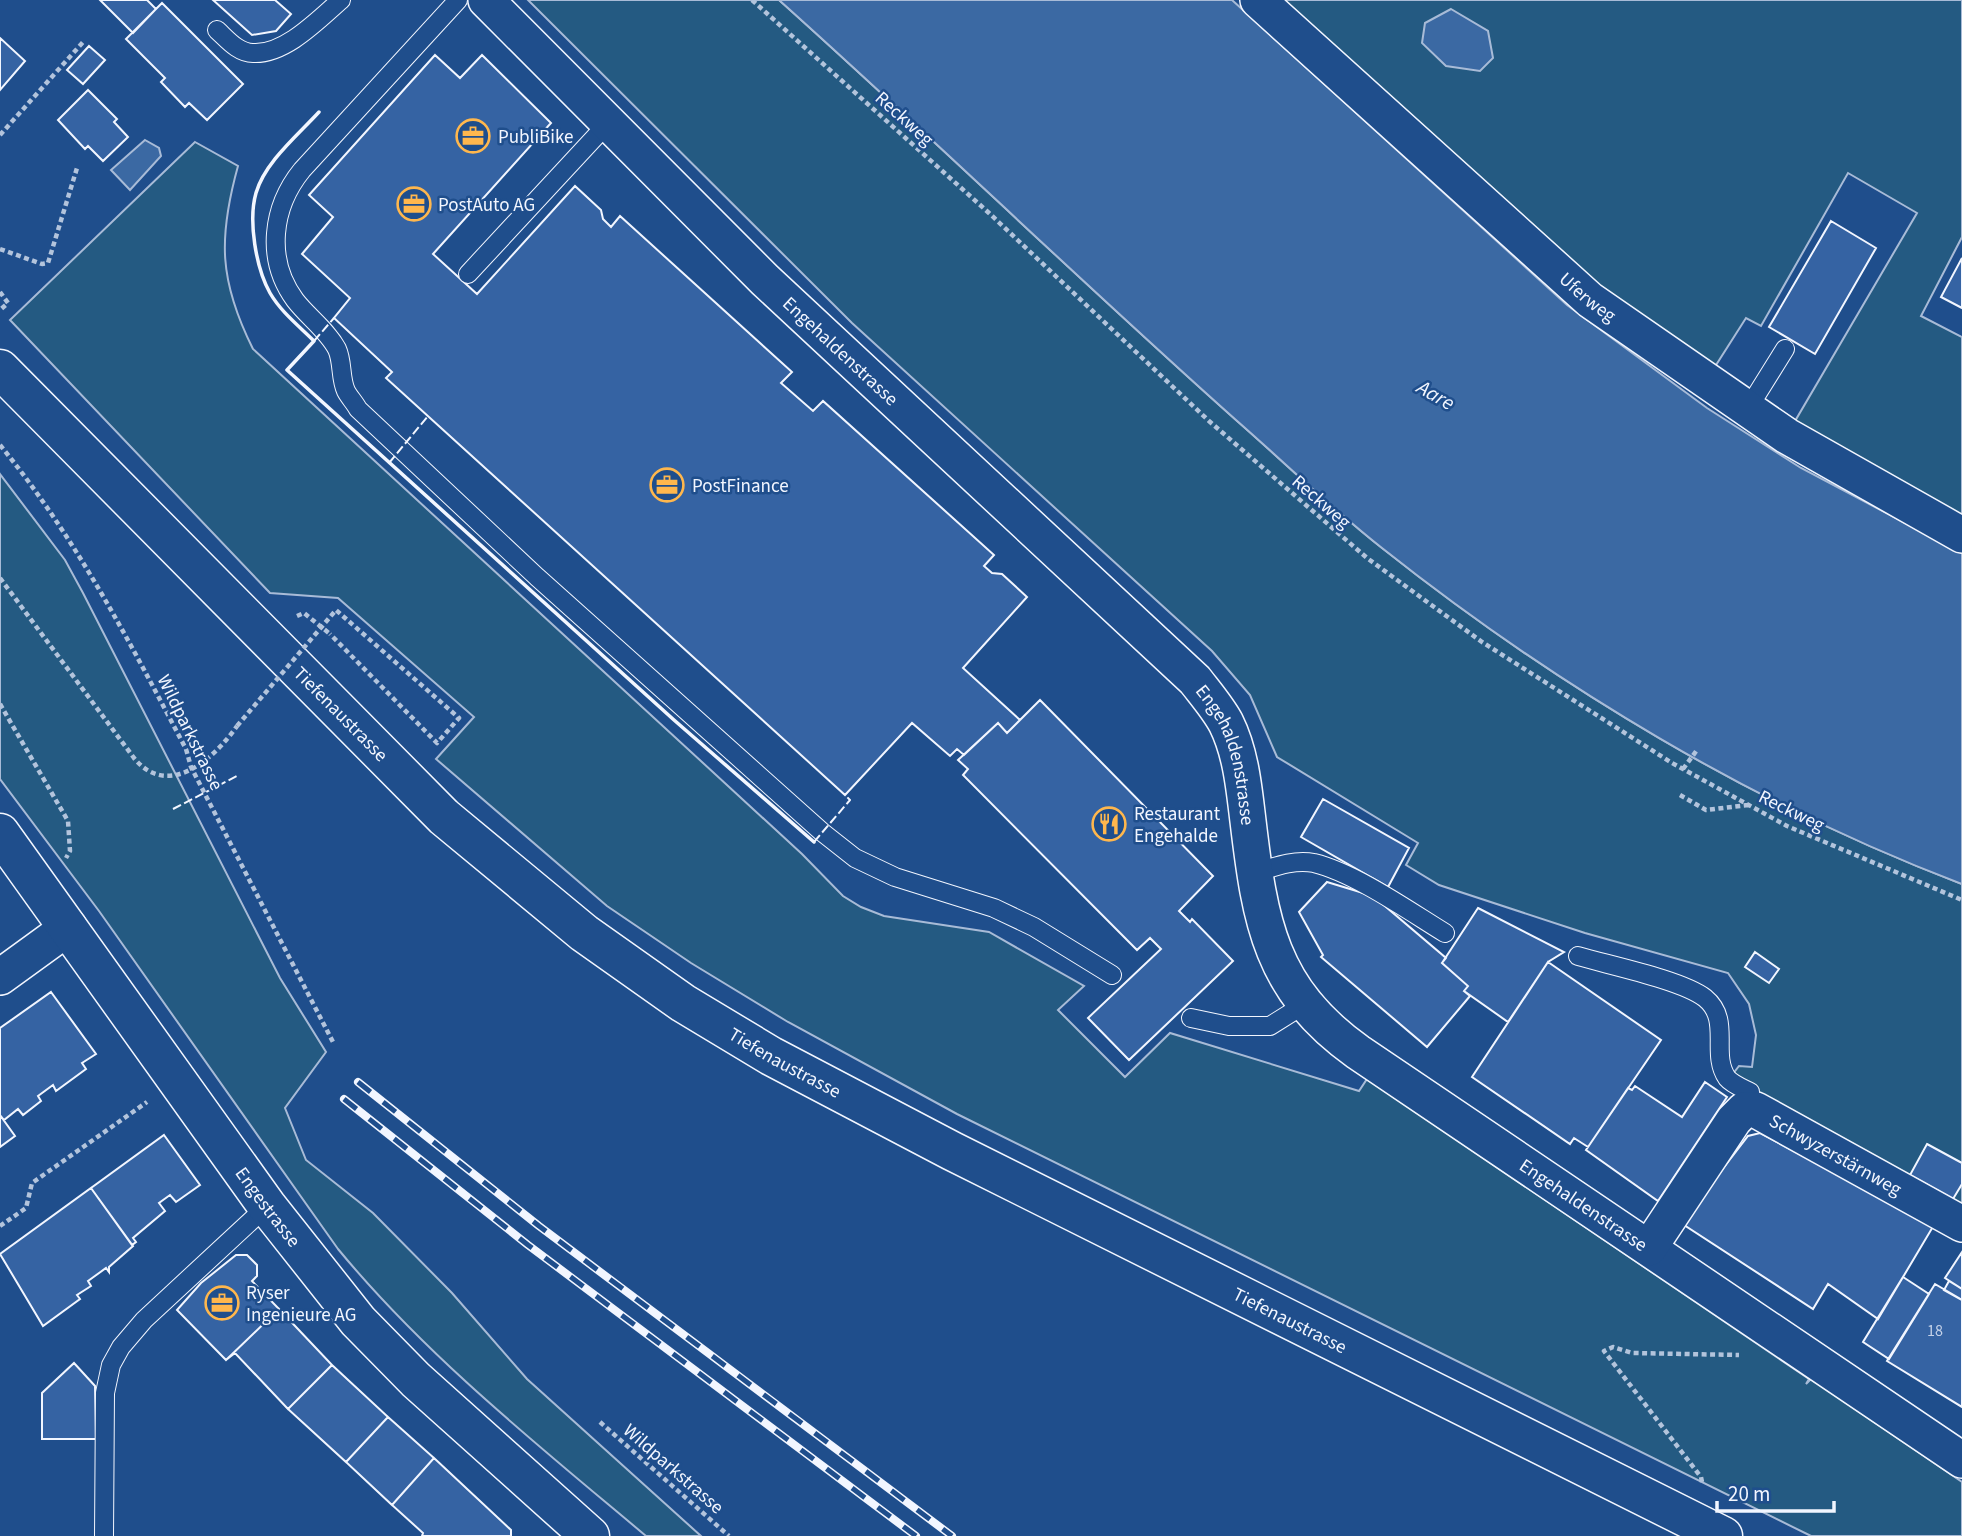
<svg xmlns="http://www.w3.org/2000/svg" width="1962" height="1536" font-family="'Source Sans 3',sans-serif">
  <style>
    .green { fill: #245a82; stroke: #a8bbd7; stroke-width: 2 }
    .water { fill: #3b69a3; stroke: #a8bbd7; stroke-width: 2 }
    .building { fill: #3563a3; stroke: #f2f6ff; stroke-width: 2 }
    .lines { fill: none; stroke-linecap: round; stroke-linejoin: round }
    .lane-casing { stroke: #f2f6ff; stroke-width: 20 }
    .street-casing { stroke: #f2f6ff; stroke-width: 38 }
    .secondary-casing { stroke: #f2f6ff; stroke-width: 41 }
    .primary-casing { stroke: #f2f6ff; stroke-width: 41 }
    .path { stroke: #b3c4dc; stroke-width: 4.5; stroke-dasharray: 5 3.5; stroke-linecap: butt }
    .lane { stroke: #1f4e8c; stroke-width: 18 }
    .street { stroke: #1f4e8c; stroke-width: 35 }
    .secondary { stroke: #1f4e8c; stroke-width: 38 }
    .primary { stroke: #1f4e8c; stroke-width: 38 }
    .rail-casing { stroke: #f2f6ff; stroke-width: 8 }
    .rail { stroke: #1f4e8c; stroke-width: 5; stroke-dasharray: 16; stroke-linecap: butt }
    .path-bridge { stroke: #b3c4dc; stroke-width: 4.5; stroke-dasharray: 5 3.5; stroke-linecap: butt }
    .fence { stroke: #f2f6ff; stroke-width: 2; stroke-dasharray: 9 3.5; stroke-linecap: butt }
    .wall { stroke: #f2f6ff; stroke-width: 3.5 }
    .labels { text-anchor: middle; stroke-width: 5; stroke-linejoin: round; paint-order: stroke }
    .number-label { font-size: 16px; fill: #c3d1e8 }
    .street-label { font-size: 19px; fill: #f2f6ff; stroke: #1f4e8c }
    .poi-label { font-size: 19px; fill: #f2f6ff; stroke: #1f4e8c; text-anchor: start }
    .water-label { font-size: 21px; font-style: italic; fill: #f2f6ff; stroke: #1f4e8c }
  </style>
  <rect width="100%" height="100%" fill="#1f4e8c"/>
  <path class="green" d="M 528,0 L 779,0 C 933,138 1081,282 1236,420 C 1284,462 1331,508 1382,548 C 1556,686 1754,805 1962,884 L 1962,1224 L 1729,1079 L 1739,1066 L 1752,1067 L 1756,1035 L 1749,1004 L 1728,973 L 1585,933 L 1439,885 L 1406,865 L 1418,843 L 1277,757 L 1250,695 L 1212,651 L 852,323 Z
    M 1270,0 L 1962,0 L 1962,237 L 1921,316 L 1962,337 L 1962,525 L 1791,428 L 1917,213 L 1848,173 L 1761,326 L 1746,318 L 1709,376 L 1597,294 Z
    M 195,142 L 238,166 C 218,238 219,281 253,349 L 802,854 L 843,896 L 861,907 L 884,916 L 989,932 L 1084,986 L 1058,1010 L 1125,1077 L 1170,1033 L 1359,1091 L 1367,1079 L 1809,1379 L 1806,1384 L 1811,1379 L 1962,1482 L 1962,1536 L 1811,1536 L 957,1114 L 788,1022 L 691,963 L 607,906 L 436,759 L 474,717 L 338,598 L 270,593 L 10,320 Z
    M 0,474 L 65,560 L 83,593 L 280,978 L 326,1052 L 285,1108 L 306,1160 L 373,1213 L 452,1293 L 527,1379 L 701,1536 L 646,1536 C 539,1446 427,1357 338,1249 L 99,911 L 0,779 Z"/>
  <path class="water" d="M 779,0 L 1232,0 L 1567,305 L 1707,408 L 1801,468 L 1962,553 L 1962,884 C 1754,805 1556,686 1382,548 C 1331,508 1284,462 1236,420 C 1081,282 933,138 779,0 Z
    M 1451,9 L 1488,31 L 1493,58 L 1480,71 L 1446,66 L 1422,43 L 1425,23 Z
    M 145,140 L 159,148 L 161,156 L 130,190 L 111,170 Z"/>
  <path class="building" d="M 100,0 L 147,0 L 156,9 L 133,33 Z
    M 213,0 L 275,0 L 291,14 L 276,31 L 252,35 Z
    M 162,3 L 243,84 L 207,120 L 189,103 L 185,107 L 161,82 L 165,78 L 126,39 Z
    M 0,38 L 25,61 L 0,90 Z
    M 89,46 L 105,60 L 83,84 L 67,70 Z
    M 435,55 L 460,78 L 482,55 L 551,123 L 433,254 L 477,294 L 575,186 L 601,210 L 603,219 L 611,227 L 620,216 L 792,372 L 781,383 L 813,411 L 823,401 L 994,555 L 984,566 L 992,573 L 1002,574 L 1027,597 L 963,668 L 1020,720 L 1007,733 L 998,723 L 964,755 L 957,749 L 950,756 L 912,723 L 845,795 L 386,378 L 392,372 L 334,318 L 350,298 L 302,254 L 333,217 L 309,195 Z
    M 88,90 L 117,119 L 114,122 L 128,137 L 103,161 L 88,146 L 85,149 L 58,120 Z
    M 1831,221 L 1876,248 L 1815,354 L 1769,327 Z
    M 1962,258 L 1962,308 L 1941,297 Z
    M 1040,700 L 1213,876 L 1179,911 L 1190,922 L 1192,919 L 1233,961 L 1129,1060 L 1088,1018 L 1161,949 L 1150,938 L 1137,950 L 963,775 L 968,769 L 958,760 L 998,723 L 1007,733 Z
    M 1323,799 L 1409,848 L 1388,887 L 1301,837 Z
    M 1327,882 L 1373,896 L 1446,958 L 1442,963 L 1468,986 L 1464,991 L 1470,996 L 1427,1047 L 1321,957 L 1323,955 L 1299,912 Z
    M 1478,908 L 1564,952 L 1548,962 L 1508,1022 L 1464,991 L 1468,986 L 1442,963 Z
    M 1755,952 L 1779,969 L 1769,983 L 1745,967 Z
    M 1548,962 L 1661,1040 L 1588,1147 L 1574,1138 L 1570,1144 L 1472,1077 Z
    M 51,992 L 96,1054 L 82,1063 L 86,1069 L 56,1091 L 53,1085 L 38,1096 L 41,1101 L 23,1115 L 18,1109 L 4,1120 L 0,1115 L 0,1028 Z
    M 1705,1082 L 1727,1097 L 1658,1201 L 1586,1150 L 1628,1088 L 1632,1090 L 1635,1086 L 1682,1117 Z
    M 0,1115 L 15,1136 L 0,1147 Z
    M 1760,1133 L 1934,1225 L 1878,1319 L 1828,1284 L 1813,1309 L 1681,1223 L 1748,1136 Z
    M 164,1135 L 200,1185 L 176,1202 L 170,1195 L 159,1203 L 165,1211 L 133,1238 L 136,1242 L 132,1245 L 91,1188 Z
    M 1927,1144 L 1962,1163 L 1962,1184 L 1953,1199 L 1910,1175 Z
    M 91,1188 L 133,1246 L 109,1267 L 109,1272 L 106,1268 L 88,1281 L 91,1286 L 77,1295 L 80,1299 L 43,1326 L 0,1254 Z
    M 1962,1252 L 1962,1289 L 1945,1278 Z
    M 236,1255 L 247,1255 L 257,1265 L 257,1276 L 252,1281 L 279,1309 L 226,1360 L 177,1310 L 201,1283 Z
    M 1903,1277 L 1929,1294 L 1889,1359 L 1863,1342 Z
    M 1949,1281 L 1962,1289 L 1962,1300 L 1944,1290 Z
    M 1935,1284 L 1962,1300 L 1962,1407 L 1887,1361 Z
    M 279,1309 L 332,1365 L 288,1409 L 235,1353 L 226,1360 Z
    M 74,1363 L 95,1386 L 96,1439 L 42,1439 L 42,1393 Z
    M 332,1365 L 388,1417 L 346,1462 L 288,1409 Z
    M 388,1417 L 434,1458 L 392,1505 L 346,1462 Z
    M 434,1458 L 511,1530 L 511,1536 L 422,1536 L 423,1533 L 392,1505 Z"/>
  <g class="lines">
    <defs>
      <path id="lane" d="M 458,0 L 302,170 C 272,207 265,259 295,300 C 308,317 327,330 337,349 C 343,362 340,378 346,391 C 349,397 355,403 358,409 L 537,577 L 822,832 L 855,858 L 895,877 L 994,908 L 1034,927 L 1112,975
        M 217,30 C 227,39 238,53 253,53 C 285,55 319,19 341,0
        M 468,274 L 609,122
        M 1747,410 L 1785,349
        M 1255,873 C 1274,867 1294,859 1314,863 C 1355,873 1409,911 1445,933
        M 1578,956 C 1608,965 1682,980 1705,998 C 1732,1020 1710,1053 1727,1078 C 1732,1084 1742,1088 1750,1092 L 1751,1110
        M 1191,1018 L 1229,1026 L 1270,1026 L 1305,1004
        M 104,1536 L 105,1393 L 111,1365 L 121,1347 L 144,1320 L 267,1206"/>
      <g id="street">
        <path id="s1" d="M 486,0 L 765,280 L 1195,680 C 1205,693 1218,708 1226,723 C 1241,753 1244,788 1248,821 C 1260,922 1270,989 1358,1052 L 1962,1460"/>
        <path id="s2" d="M 1258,0 L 1590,300 L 1787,436 L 1962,535"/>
        <path d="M 0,977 L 69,927"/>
        <path id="s3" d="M 1649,1248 L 1734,1120 L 1744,1110 L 1756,1110 L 1962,1224"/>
      </g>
      <g id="secondary">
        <path id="s4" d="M 0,833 L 267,1206 L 358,1321 L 416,1380 L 590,1536"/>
      </g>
      <g id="primary">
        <path id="s5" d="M 0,369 L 444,817 L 584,933 L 683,1003 L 771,1056 L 952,1151 L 1723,1536"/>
      </g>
    </defs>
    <use href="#lane" class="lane-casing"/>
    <use href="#street" class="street-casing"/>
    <use href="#secondary" class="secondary-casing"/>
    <use href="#primary" class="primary-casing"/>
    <path class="path" d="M 752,0 L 989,213 L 1209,421 L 1367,558 L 1482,642 L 1672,763 L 1787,826 L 1962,900
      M 0,135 L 84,41
      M 0,249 L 42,264 L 48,263 L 77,168
      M 0,292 L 8,303 L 0,310
      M 0,445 C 77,539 130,643 186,749 L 191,767 L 334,1044
      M 0,578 L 134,758 C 168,800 214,759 237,726
      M 297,616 L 304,613 L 330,634
      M 0,704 L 68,821 L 70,851 L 66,858
      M 1683,769 L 1697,750
      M 1680,795 L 1706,810 L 1748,805
      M 0,1226 L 26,1208 L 32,1183 L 147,1102
      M 600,1422 L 729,1536
      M 1702,1482 L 1701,1477 L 1604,1351 L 1613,1347 L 1632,1353 L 1739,1355"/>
    <use href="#lane" class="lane"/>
    <use href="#street" class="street"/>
    <use href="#secondary" class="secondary"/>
    <use href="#primary" class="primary"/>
    <defs>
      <path id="rail" d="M 358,1082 L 539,1226 L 952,1536
        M 344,1099 L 528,1245 L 916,1536"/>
    </defs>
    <use href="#rail" class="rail-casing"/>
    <use href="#rail" class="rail"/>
    <path class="path-bridge" d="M 237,726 L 336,610 L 459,718 L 437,743 L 330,634"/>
    <path class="fence" d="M 314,341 L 334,318
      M 389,463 L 428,416
      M 173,809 L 237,776
      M 814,842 L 850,800 L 845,795"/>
    <path class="wall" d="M 319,112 C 298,135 265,162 256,193 C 248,221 256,268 270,293 C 281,312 299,326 314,341 L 287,370 L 674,720 L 814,842"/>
  </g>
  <defs>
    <symbol id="office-ring" viewBox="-11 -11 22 22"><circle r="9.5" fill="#1f4e8c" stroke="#ffb74d" stroke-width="1.5"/><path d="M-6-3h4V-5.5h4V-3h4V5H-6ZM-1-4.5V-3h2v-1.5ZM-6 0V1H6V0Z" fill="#ffb74d"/></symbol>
    <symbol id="restaurant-ring" viewBox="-11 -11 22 22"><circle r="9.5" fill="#1f4e8c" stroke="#ffb74d" stroke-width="1.5"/><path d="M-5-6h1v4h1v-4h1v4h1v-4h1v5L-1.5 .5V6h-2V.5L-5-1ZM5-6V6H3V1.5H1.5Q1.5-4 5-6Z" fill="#ffb74d"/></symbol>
  </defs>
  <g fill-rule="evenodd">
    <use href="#office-ring" x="454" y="117" width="38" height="38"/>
    <use href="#office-ring" x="395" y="185" width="38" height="38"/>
    <use href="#office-ring" x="648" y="466" width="38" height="38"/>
    <use href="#restaurant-ring" x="1090" y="805" width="38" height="38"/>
    <use href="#office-ring" x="203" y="1284" width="38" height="38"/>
  </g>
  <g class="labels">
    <g class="number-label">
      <text x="1935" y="1336">18</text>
    </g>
    <g class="street-label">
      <text transform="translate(905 118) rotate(42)" y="7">Reckweg</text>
      <text dy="7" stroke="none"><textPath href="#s2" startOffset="444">Uferweg</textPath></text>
      <text dy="7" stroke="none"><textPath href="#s1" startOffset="499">Engehaldenstrasse</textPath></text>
      <text transform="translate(1322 501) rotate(41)" y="7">Reckweg</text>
      <text dy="7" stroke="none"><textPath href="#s5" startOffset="485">Tiefenaustrasse</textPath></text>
      <text transform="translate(191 732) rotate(64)" y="7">Wildparkstrasse</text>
      <text dy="7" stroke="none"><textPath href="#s1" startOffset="1066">Engehaldenstrasse</textPath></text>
      <text transform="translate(1792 810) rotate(26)" y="7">Reckweg</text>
      <text dy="7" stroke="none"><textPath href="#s5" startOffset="1052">Tiefenaustrasse</textPath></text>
      <text dy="7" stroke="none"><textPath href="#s3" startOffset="271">Schwyzerstärnweg</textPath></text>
      <text dy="7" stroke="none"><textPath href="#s1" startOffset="1675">Engehaldenstrasse</textPath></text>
      <text dy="7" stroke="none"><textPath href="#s4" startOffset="460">Engestrasse</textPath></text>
      <text dy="7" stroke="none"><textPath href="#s5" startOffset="1619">Tiefenaustrasse</textPath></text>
      <text transform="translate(674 1468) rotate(41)" y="7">Wildparkstrasse</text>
    </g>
    <g class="poi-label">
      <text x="498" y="143">PubliBike</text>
      <text x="438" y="211">PostAuto AG</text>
      <text x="692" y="492">PostFinance</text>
      <text x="1134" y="820">Restaurant<tspan x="1134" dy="22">Engehalde</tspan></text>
      <text x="246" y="1299">Ryser<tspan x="246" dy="22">Ingenieure AG</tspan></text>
    </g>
    <g class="water-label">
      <text transform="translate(1436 395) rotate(30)" y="7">Aare</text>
    </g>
  </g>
  <path d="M1717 1501v10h117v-10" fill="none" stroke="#f2f6ff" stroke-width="3.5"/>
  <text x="1728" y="1501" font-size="21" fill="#f2f6ff" stroke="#1f4e8c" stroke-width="5" paint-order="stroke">20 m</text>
</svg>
